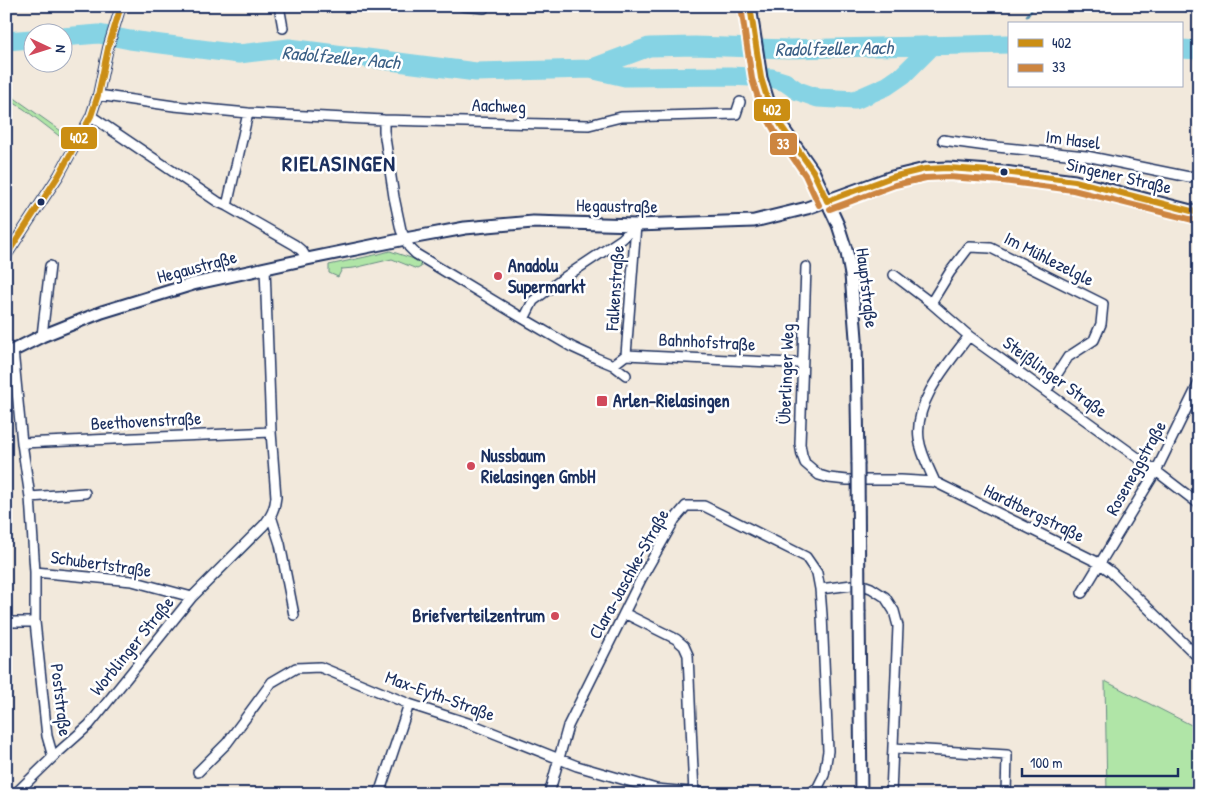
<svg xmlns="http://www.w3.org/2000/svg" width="1205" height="800" font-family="'Patrick Hand',sans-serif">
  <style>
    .green { fill: #b0e5a7; stroke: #668a82 }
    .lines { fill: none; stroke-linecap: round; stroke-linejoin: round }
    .stream { stroke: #5b91ae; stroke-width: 3 }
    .river { stroke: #86d3e4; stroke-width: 19 }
    .street-casing { stroke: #1b2f5e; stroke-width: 12 }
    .secondary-casing { stroke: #1b2f5e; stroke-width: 15 }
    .street { stroke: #fff; stroke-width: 9 }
    .secondary { stroke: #fff; stroke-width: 11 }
    .secondary-bridge-casing { stroke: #1b2f5e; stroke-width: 15; stroke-linecap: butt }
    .secondary-bridge { stroke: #fff; stroke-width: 11 }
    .bus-1-casing { stroke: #fff; stroke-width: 10 }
    .bus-2-casing { stroke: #fff; stroke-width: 10 }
    .bus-1 { stroke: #cb8e13; stroke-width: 6 }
    .bus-2 { stroke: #cd853f; stroke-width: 6 }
    .bus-dot { fill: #1b2f5e; stroke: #fff; stroke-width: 2 }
    .poi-dot { fill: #d1495b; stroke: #fff; stroke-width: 2 }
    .labels { text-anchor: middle; stroke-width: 5; stroke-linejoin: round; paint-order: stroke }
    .street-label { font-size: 18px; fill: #1b2f5e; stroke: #fff }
    .poi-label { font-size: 18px; font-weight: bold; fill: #1b2f5e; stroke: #fff; text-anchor: start }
    .water-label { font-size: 19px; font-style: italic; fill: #3b6086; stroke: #fff }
    .district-label { font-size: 22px; font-weight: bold; letter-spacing: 1px; fill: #1b2f5e; stroke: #fff }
    .line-badge { stroke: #fff; stroke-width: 2 }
    .badge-label { font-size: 14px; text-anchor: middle; font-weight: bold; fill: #fff }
  </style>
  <rect width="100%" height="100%" fill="#f2e9dc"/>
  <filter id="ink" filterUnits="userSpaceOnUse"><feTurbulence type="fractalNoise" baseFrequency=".02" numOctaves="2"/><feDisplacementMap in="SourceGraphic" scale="10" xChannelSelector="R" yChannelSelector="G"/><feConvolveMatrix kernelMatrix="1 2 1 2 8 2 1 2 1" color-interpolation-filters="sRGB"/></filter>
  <g filter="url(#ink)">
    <path class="green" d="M 6,92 L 71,138 L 67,142 L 24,109 L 6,98 Z
      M 390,251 L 420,261 L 421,267 L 417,269 L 392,259 L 354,268 L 342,269 L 338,277 L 329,273 L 329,265 L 379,254 Z
      M 1105,681 L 1199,729 L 1199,794 L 1107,794 Z"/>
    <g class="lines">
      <path class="stream" d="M 1027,16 L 1034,6"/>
      <path class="river" d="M 62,37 L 99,34 L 130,40 L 239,54 L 289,48 L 476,72 L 590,69 L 649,47 L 695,46 L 789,49 L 1009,44
        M 6,41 L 32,39
        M 1181,49 L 1199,50
        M 590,69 L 625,77 L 730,76 L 772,78 L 785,82 L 798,91 L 818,98 L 855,100 L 887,86 L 903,75 L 932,46"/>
      <defs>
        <path id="street" d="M 279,6 L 283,28
          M 463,6 L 484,8 L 484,6
          M 98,95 L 174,106 L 248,113 L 384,120 L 589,125 L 621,117 L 736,114 L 740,102
          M 91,116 L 218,202 L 227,206 L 295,245 L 302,251 L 307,259
          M 384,120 L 384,131 L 394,197 L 401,230 L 409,247 L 416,254 L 524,319 L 572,347 L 596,358 L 613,365 L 626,375
          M 943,140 L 987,146 L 1086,156 L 1189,177 L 1199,174
          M 227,206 L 248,113
          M 6,256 L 59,175 L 91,116 L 98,95 L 108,48 L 121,6
          M 806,267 L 800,444 L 802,455 L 805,463 L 819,475 L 829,478 L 847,480 L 901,480 L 935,482 L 1099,563 L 1111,572 L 1199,658
          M 894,275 L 931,303 L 969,336 L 1156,471 L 1199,504
          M 931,303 L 950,272 L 969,247 L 991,248 L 1103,304 L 1101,324 L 1094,340 L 1068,357 L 1046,391
          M 524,319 L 533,301 L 565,277 L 622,239 L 636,225
          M 42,336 L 50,266
          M 13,350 L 22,443 L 30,497 L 35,572 L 35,622 L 47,736 L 53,757
          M 626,355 L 636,225
          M 613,365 L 626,355 L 791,363 L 802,363
          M 22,443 L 271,432
          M 935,482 C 929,468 921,454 919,439 C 914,401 948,364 969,336
          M 30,497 L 85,493
          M 271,516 L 280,544 L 294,615
          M 35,572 L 132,581 L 192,597
          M 820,589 L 860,584 L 871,588 L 885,597 L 894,611 L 898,626 L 891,794
          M 1082,593 L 1156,471 L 1199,383
          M 624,613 L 676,639 L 684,646 L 688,655 L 694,794
          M 6,622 L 35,622
          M 894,748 L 1007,755 L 1006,794
          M 198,772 L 227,743 L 272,682 L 296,668 L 320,667 L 409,704 L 471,724 L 577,766 L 656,789 L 712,794
          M 15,794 L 53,757 L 89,725 L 192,597 L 264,525 C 271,516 275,509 276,497 L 271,432 L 265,268
          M 379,794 L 409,704
          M 549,794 L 568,726 L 641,579 L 675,519 L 686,506 L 704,506 L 806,557 L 817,573 L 820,589 L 822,615 L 828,751 L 824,775 L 818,787 L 809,794"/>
        <path id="secondary" d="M 750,6 L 761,78 L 769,104 L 782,127 L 813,171 L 838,225 L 847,253 L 851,275 L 856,338 L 858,463
          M 6,354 L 42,336 L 102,312 L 193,284 L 307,259 L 405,239 L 465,228 L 533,222 L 636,225 L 754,221 L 807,208 L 892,177 L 925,169 L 948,168 L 1004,172 L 1075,181 L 1199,213
          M 859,612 L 861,794"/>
      </defs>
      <use href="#street" class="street-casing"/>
      <use href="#secondary" class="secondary-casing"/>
      <use href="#street" class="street"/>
      <use href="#secondary" class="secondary"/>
      <defs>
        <path id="secondary-bridge" d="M 858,463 L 859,612"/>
      </defs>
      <use href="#secondary-bridge" class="secondary-bridge-casing"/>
      <use href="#secondary-bridge" class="secondary-bridge"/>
      <defs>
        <path id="bus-1" d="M 750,6 L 761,78 L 769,104 L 782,127 L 813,171 L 827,201
          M 827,201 L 892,177 L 925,169 L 948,168 L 1004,172 L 1075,181 L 1199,213
          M 6,256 L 59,175 L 91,116 L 98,95 L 108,48 L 121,6"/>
        <path id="bus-2" d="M 741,7 L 752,79 L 761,107 L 775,132 L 805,175 L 819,205
          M 830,209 L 895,185 L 926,178 L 948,177 L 1003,181 L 1073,190 L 1197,221"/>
      </defs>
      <use href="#bus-1" class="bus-1-casing"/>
      <use href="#bus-2" class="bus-2-casing"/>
      <use href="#bus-1" class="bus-1"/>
      <use href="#bus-2" class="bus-2"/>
    </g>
  </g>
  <g class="bus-dot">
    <circle cx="1004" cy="172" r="4.5"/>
    <circle cx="41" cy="202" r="4.5"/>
  </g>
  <g class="poi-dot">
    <circle cx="498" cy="276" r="5"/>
    <rect x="596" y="395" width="12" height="12" rx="2.5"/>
    <circle cx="471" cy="466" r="5"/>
    <circle cx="555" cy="616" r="5"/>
  </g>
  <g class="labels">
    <g class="street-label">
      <text transform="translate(499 106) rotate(2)" y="6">Aachweg</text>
      <text transform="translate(1073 140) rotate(7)" y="6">Im Hasel</text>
      <text transform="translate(1119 176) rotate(13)" y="6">Singener Straße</text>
      <text transform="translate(617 206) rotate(1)" y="6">Hegaustraße</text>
      <text transform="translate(1049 259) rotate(27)" y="6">Im Mühlezelgle</text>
      <text transform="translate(197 267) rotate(-15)" y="6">Hegaustraße</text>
      <text transform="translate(615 288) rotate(-86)" y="6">Falkenstraße</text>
      <text transform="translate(867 288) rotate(83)" y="6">Hauptstraße</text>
      <text transform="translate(707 342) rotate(3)" y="6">Bahnhofstraße</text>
      <text transform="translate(786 374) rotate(-88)" y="6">Überlinger Weg</text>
      <text transform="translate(1055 377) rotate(36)" y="6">Steißlinger Straße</text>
      <text transform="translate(146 421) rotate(-3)" y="6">Beethovenstraße</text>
      <text transform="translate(1136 468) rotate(-61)" y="6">Roseneggstraße</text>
      <text transform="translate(1034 513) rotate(26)" y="6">Hardtbergstraße</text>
      <text transform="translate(101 564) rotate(8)" y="6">Schubertstraße</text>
      <text transform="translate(629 574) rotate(-61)" y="6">Clara-Jaschke-Straße</text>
      <text transform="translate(132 646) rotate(-51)" y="6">Worblinger Straße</text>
      <text transform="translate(440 696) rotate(20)" y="6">Max-Eyth-Straße</text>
      <text transform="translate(61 700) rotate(83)" y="6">Poststraße</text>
    </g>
    <g class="poi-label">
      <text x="508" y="272">Anadolu<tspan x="508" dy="21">Supermarkt</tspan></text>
      <text x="613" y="407">Arlen-Rielasingen</text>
      <text x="481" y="462">Nussbaum<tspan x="481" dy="21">Rielasingen GmbH</tspan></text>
      <text x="545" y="622" text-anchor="end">Briefverteilzentrum</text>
    </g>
    <g class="water-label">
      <text transform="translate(834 48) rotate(-1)" y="7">Radolfzeller Aach</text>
      <text transform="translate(341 57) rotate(5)" y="7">Radolfzeller Aach</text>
    </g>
    <g class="district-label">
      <text x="339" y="171">RIELASINGEN</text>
    </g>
  </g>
  <g class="line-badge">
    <rect x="753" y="98" width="38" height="24" rx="5" fill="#cb8e13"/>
    <rect x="60" y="126" width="38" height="24" rx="5" fill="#cb8e13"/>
    <rect x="769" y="132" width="29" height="24" rx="5" fill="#cd853f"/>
  </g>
  <g class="badge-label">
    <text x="772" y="115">402</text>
    <text x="79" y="143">402</text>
    <text x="783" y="149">33</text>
  </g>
  <rect width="1205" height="800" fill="none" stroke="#fff" stroke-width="25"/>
  <rect x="12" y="12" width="1180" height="775" fill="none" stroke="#1b2f5e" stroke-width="2" filter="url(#ink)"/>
  <rect x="1008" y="22" width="175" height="65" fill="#ffffff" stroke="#a4acbf"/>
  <rect x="1018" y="39" width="25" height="8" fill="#cb8e13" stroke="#a4acbf"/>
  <text x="1052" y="48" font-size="15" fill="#1b2f5e">402</text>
  <rect x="1018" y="64" width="25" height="8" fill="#cd853f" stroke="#a4acbf"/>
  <text x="1052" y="72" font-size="15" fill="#1b2f5e">33</text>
  <g transform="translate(48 48) rotate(94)"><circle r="24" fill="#ffffff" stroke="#a4acbf"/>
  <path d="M0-4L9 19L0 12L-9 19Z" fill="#d1495b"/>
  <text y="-8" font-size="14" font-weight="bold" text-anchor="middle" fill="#1b2f5e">N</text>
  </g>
  <path d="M1022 768v8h156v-8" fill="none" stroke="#1b2f5e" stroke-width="2.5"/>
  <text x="1030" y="768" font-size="15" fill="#1b2f5e" stroke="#ffffff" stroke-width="4" paint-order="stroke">100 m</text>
</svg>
